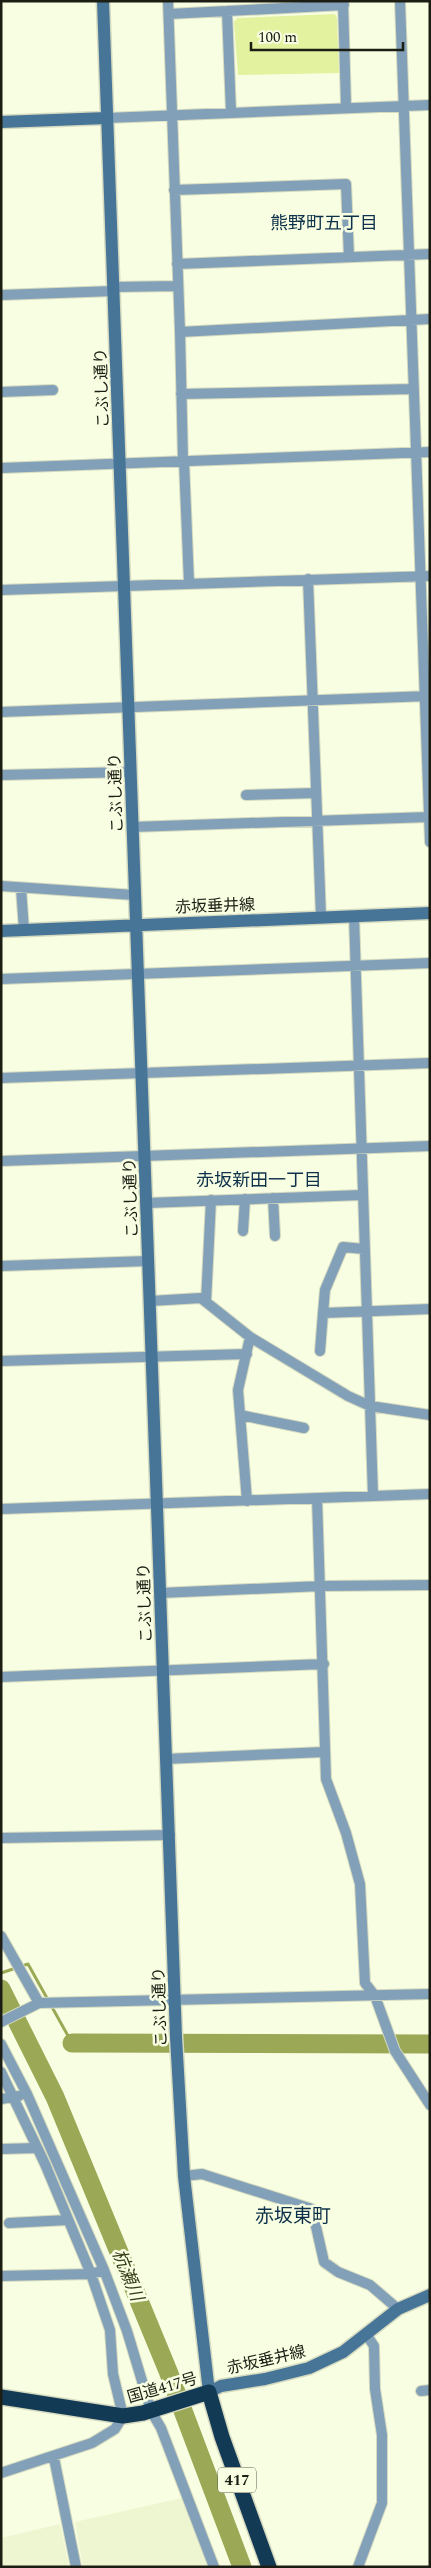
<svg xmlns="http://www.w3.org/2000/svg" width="431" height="2568" font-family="Spectral,'Noto Sans JP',serif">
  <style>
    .built { fill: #eef6d1 }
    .green { fill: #e3f29f }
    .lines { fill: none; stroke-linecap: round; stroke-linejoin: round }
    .stream { stroke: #9ba856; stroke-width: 3 }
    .river { stroke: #9ba856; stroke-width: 19 }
    .street-casing { stroke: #d5dac0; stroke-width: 12 }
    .secondary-casing { stroke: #d5dac0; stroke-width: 15 }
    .highway-casing { stroke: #d5dac0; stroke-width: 18 }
    .street { stroke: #82a0b8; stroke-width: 10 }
    .secondary { stroke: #477597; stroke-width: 12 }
    .highway { stroke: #133a55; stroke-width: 15 }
    .labels { text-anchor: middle; stroke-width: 5; stroke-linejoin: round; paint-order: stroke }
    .shield { fill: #f8fee1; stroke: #5e6152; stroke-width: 1 }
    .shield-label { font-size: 15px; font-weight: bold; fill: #1c1e14 }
    .street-label { font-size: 16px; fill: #1c1e14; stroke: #f8fee1 }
    .neighbourhood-label { font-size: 18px; fill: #0d314a; stroke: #f8fee1 }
    .water-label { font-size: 18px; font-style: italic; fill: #383d1a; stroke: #f8fee1 }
    .quarter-label { font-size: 19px; fill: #0d314a; stroke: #f8fee1 }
  </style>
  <rect width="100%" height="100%" fill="#f8fee1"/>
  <path class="built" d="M 182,2498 L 209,2567 L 83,2567 L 75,2522 Z
    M 60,2524 L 69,2567 L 1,2567 L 1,2538 Z"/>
  <path class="green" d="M 335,14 L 337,18 L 339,73 L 238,75 L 234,22 L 237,18 Z"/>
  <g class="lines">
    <path class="stream" d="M 1,1973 L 28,1964 L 72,2043"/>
    <path class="river" d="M 1,1989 L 55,2097 L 168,2371 L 242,2567
      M 72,2043 L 430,2044"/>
    <defs>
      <path id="street" d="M 168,1 L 180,332
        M 343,1 L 346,106
        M 400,1 L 430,842
        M 227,11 L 231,112
        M 169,14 L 344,5
        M 107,118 L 430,105
        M 174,190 L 346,184 L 349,257
        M 177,264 L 430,254
        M 114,287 L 178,286
        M 1,295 L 114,291
        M 1,392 L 53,390
        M 181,394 L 412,389
        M 183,461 L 180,332 L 430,319
        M 184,461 L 189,583
        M 1,468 L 430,452
        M 308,579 L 321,917
        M 1,590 L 430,576
        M 1,712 L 429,696
        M 1,775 L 130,772
        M 246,795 L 316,793
        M 132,827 L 429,817
        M 1,886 L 134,895
        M 21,888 L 24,930
        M 354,916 L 373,1496
        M 1,979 L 430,963
        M 1,1078 L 430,1063
        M 1,1161 L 430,1146
        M 273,1198 L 275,1236
        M 147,1203 L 362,1195
        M 243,1231 L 245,1199
        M 1,1266 L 148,1261
        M 150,1301 L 201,1298 L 250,1337 L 348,1396 L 370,1406 L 430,1415
        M 206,1302 L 211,1200
        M 323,1313 L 325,1290 L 343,1247 L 364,1249
        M 320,1351 L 323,1313 L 430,1309
        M 1,1361 L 247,1354
        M 240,1415 L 304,1428
        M 317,1498 L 326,1779 L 346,1833 L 360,1884 L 365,1983 L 375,1996 L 395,2051 L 430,2105
        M 247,1501 L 238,1390 L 250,1337
        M 1,1509 L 430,1494
        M 160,1593 L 321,1586 L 430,1585
        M 1,1677 L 324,1664
        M 165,1759 L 324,1752
        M 1,1838 L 170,1835
        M 1,1936 L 39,2003
        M 1,2022 L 39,2003 L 430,1994
        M 1,2044 L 27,2094 L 104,2270 L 91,2274 L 1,2276
        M 1,2072 L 45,2164 L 91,2274 L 110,2330 L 113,2374 L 123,2416 L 115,2429 L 92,2443 L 1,2473
        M 1,2099 L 19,2096
        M 1,2149 L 37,2148
        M 184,2176 L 202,2174 L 312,2209 L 324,2262 L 338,2272 L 370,2285 L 398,2309
        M 9,2223 L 68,2220
        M 104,2270 L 127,2331 L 151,2411 L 161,2428 L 214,2567
        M 421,2391 L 430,2390
        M 54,2458 L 76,2567
        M 358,2567 L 382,2503 L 382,2435 L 375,2389 L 374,2346 L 366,2334"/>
      <path id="secondary" d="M 103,1 L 176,2037 L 184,2176 L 209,2392 L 221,2386 L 265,2379 L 309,2368 L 343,2352 L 398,2309 L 430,2295
        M 1,122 L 107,118
        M 1,931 L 430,913"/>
      <path id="highway" d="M 1,2397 L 123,2416 L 143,2413 L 209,2392 L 222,2437 L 269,2567"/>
    </defs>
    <use href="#street" class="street-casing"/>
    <use href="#secondary" class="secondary-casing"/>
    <use href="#highway" class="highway-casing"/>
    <use href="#street" class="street"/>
    <use href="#secondary" class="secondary"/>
    <use href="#highway" class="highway"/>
  </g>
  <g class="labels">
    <rect class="shield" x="218" y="2467.5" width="38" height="25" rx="4"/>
    <g class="shield-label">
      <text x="237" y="2485">417</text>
    </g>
    <g class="street-label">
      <text transform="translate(101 388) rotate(-92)" y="6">こぶし通り</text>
      <text transform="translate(115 793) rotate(-92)" y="6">こぶし通り</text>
      <text transform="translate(215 905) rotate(-2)" y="6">赤坂垂井線</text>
      <text transform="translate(130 1198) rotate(-92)" y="6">こぶし通り</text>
      <text transform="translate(144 1603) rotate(-92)" y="6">こぶし通り</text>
      <text transform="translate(159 2007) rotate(-92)" y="6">こぶし通り</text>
      <text transform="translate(266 2359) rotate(-13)" y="6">赤坂垂井線</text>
      <text transform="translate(162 2387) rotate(-16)" y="6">国道417号</text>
    </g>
    <g class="neighbourhood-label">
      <text x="324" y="229">熊野町五丁目</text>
      <text x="259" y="1186">赤坂新田一丁目</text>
    </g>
    <g class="water-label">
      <text transform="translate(128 2275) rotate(68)" y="6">杭瀬川</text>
    </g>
    <g class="quarter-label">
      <text x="293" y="2222">赤坂東町</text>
    </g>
  </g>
  <rect width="431" height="2568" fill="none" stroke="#1c1e14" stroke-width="5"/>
  <path d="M251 42v8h152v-8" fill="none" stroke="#1c1e14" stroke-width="2.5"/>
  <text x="258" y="42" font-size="15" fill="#1c1e14" stroke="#f8fee1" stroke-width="4" paint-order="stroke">100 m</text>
</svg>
